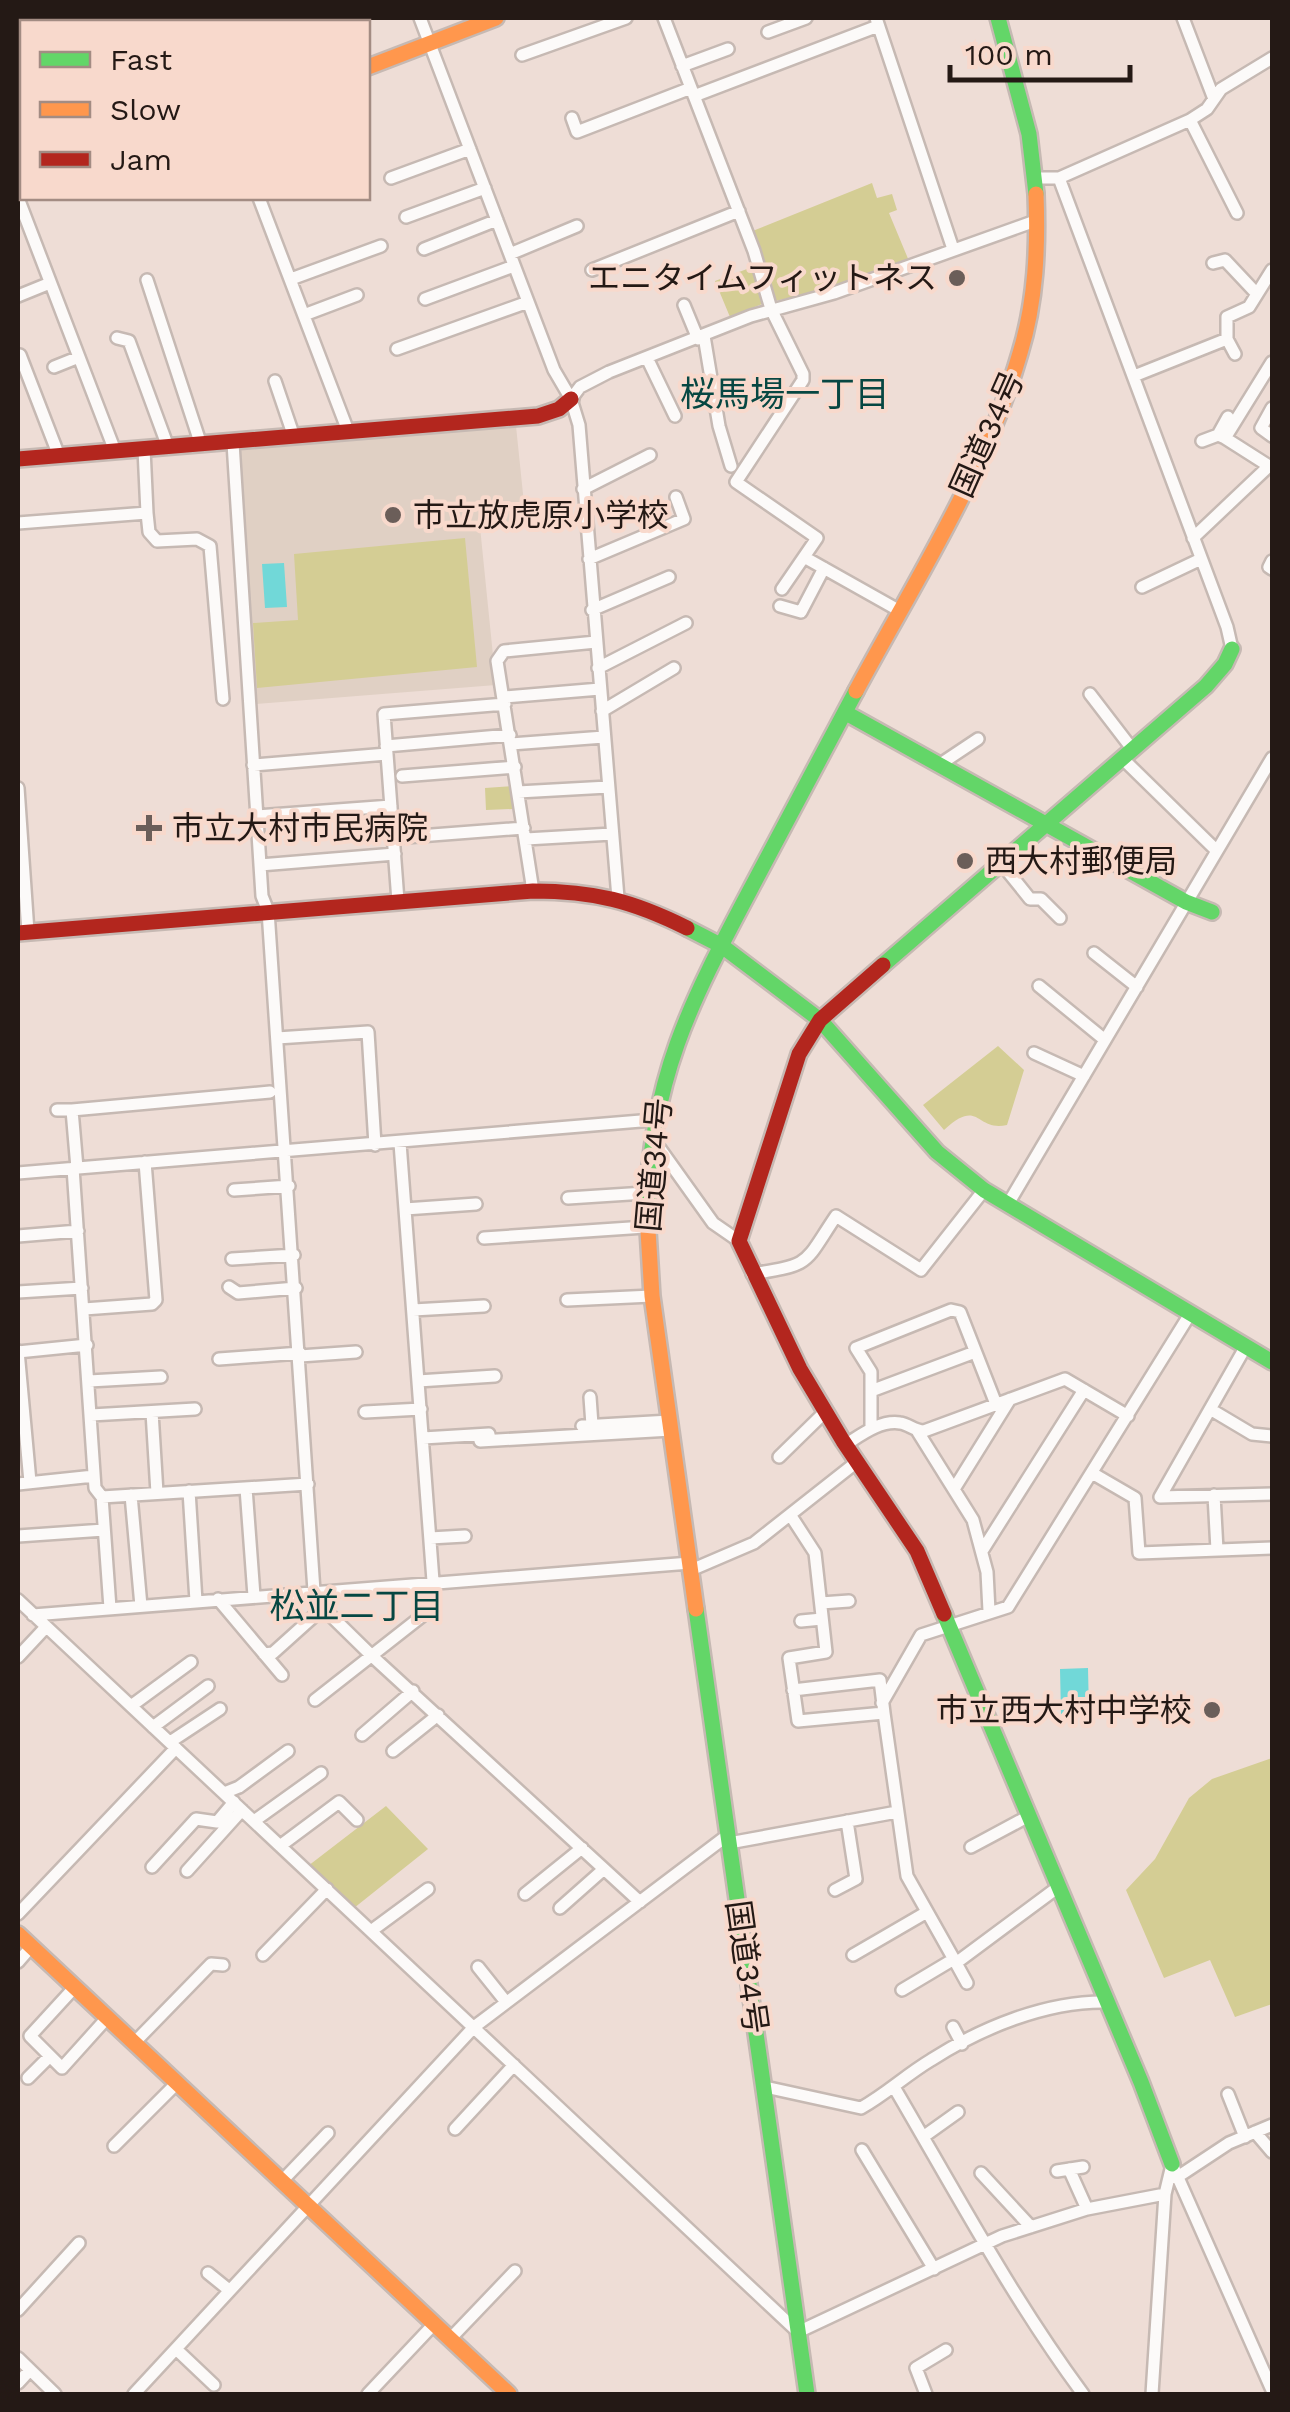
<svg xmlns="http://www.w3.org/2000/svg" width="1290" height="2412" font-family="'Work Sans','Noto Sans JP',sans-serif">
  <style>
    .education { fill: #e0d0c4 }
    .green { fill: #d4cd94 }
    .water { fill: #71d8d8 }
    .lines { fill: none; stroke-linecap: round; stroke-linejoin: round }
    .street-casing { stroke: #c6b9b3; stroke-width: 16 }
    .fast-casing { stroke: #c6b9b3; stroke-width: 20 }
    .slow-casing { stroke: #c6b9b3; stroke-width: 20 }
    .jam-casing { stroke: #c6b9b3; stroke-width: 20 }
    .street { stroke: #fcfaf9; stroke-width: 11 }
    .fast { stroke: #63d668; stroke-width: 15 }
    .slow { stroke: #ff974d; stroke-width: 15 }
    .jam { stroke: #b3261e; stroke-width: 15 }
    .poi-dot { fill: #6b5e59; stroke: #f8d9cc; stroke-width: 4 }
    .labels { text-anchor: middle; stroke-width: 8; stroke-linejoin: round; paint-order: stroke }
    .poi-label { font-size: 32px; fill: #241915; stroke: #f8d9cc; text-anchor: start }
    .street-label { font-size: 32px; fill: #241915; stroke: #f8d9cc }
    .neighbourhood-label { font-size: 35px; fill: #074742; stroke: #f8d9cc }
  </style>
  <rect width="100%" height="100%" fill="#eeddd6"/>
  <path class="education" d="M 516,426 L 526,523 L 480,527 L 496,685 L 256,704 L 238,455 L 243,448 Z"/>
  <path class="green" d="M 872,183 L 877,198 L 892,194 L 897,210 L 889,213 L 909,261 L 832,289 L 770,302 L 750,232 Z
    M 755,266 L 767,302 L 730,317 L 715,281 Z
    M 465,538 L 477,667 L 257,688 L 253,623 L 298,620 L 294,554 Z
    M 512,786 L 513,809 L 486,810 L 485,788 Z
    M 998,1046 L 1024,1070 L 1007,1125 C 975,1132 980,1097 944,1130 L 923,1105 Z
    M 1272,1758 L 1272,2004 L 1235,2017 L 1210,1960 L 1164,1978 L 1126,1890 L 1155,1859 L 1189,1798 L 1212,1779 Z
    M 386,1806 L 428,1849 L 354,1908 L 308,1866 Z"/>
  <path class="water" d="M 284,563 L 287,607 L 265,608 L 262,564 Z
    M 1088,1668 L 1089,1713 L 1061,1714 L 1060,1669 Z"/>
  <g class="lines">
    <defs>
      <path id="street" d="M 109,18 L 111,22
        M 188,18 L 190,22
        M 420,18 L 554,370 L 571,399 L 579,425 L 618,898
        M 664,18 L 754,251 L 771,309 L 803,374 L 803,380 L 736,482 L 817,538 L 782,589
        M 876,18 L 953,249
        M 1183,18 L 1214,99
        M 768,32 L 806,18
        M 522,55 L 626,18
        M 682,66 L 728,49
        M 694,96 L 878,26
        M 572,118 L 577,132 L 691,88
        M 1190,120 L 1237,213
        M 391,178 L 470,149
        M 1036,178 L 1059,178 L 1190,120 L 1207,109 L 1221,89 L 1272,58
        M 1059,178 L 1227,627 L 1232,649
        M 18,198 L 115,451
        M 259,198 L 348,431
        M 406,217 L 485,188
        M 424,249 L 497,220
        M 510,254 L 577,226
        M 1213,263 L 1225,260 L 1257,294
        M 592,270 L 739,211
        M 291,279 L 381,246
        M 147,280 L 201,445
        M 18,296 L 50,283
        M 425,299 L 514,266
        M 684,305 L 698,339
        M 304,315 L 357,295
        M 704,336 L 719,426 L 731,466
        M 117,338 L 129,341 L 168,447
        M 1227,339 L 1227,317 L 1249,307 L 1272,270
        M 397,349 L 528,302
        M 20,355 L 59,456
        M 647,358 L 675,416
        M 54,367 L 79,357
        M 1134,376 L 1227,339 L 1235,354
        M 275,381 L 294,437
        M 571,399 L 580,387 L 609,372 L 751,316 L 834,293 L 1038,220
        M 1272,408 L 1261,428 L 1272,436
        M 1218,435 L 1228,417
        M 1202,441 L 1218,435 L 1225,438
        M 233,443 L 262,896 L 268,911 L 314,1591 L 323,1608 L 372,1656 L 640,1902
        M 583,489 L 650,455
        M 147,513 L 149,532 L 157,541 L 197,539 L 210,546 L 223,699
        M 18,523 L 147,513 L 144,449
        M 1193,538 L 1269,466 L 1225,438 L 1272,362
        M 804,557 L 900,611
        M 589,559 L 684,519 L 676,497
        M 1272,561 L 1269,567 L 1272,569
        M 1142,587 L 1201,559
        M 780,606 L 801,612 L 824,568
        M 592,610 L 669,577
        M 598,668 L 686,623
        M 1090,694 L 1133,750
        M 504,697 L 600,689
        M 602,711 L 674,668
        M 511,744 L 604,737
        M 386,746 L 510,735
        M 1123,759 L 1217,851
        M 253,765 L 387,754
        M 939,765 L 978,739
        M 402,776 L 515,767
        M 18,788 L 28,932
        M 518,792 L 608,787
        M 257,816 L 391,806
        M 406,837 L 524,828
        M 526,839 L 612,834
        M 1001,863 L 1030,899 L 1041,899 L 1060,918
        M 260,865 L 395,854
        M 533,891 L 497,661 L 504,651 L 596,642
        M 398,901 L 384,714 L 505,704
        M 1094,953 L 1137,987
        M 1039,986 L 1105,1040
        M 277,1038 L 368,1032 L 375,1145
        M 1034,1053 L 1084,1076
        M 57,1110 L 72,1110
        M 653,1139 L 713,1223 L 739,1241
        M 400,1143 L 433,1581
        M 73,1168 L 95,1488 L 102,1497 L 308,1484
        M 77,1168 L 72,1110 L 270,1092
        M 18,1173 L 653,1120
        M 234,1190 L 289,1186
        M 568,1198 L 645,1193
        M 1008,1204 L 1272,758
        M 405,1209 L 476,1204
        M 18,1236 L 78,1231
        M 484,1238 L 645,1227
        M 232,1259 L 294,1255
        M 752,1274 C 813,1264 803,1265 836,1216 L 921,1270 L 984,1190
        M 229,1287 L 238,1293 L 296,1288
        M 18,1292 L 82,1288
        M 567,1300 L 652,1296
        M 84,1309 L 152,1304 L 156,1300 L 145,1162
        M 413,1310 L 484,1306
        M 1246,1346 L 1160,1497 L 1272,1494
        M 18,1351 L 30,1482
        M 18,1352 L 87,1345
        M 300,1356 L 356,1352
        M 219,1359 L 300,1353
        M 89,1381 L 161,1377
        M 418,1381 L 495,1376
        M 871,1391 L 975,1352
        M 590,1397 L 592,1425
        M 1210,1409 L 1252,1434 L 1272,1436
        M 152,1412 L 157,1493
        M 365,1412 L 421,1409
        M 91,1415 L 195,1409
        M 582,1426 L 670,1421
        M 871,1428 L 871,1372 L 856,1348 L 951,1310 L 960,1312 L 996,1404
        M 918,1432 L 973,1520 L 987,1572 L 989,1611
        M 423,1438 L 489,1434
        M 480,1441 L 671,1430
        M 845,1445 C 861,1435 880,1420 900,1423 C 909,1424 914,1431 924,1431 L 1065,1379 L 1128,1416
        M 779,1457 L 825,1412
        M 1092,1473 L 1135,1498 L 1139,1553 L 1272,1548
        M 18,1484 L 94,1476
        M 246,1488 L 254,1596
        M 954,1489 L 1010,1399
        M 189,1491 L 196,1601
        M 131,1495 L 141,1606
        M 1214,1495 L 1217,1550
        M 102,1497 L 110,1608
        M 791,1516 L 815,1553 L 826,1652 L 789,1658 L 798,1721 L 884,1713 L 880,1680 L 793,1690
        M 18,1536 L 104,1530
        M 430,1538 L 465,1536
        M 982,1551 L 1084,1390
        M 691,1570 L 754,1543 L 858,1461
        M 218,1599 L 282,1675
        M 18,1600 L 798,2332 L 1002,2236 L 1087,2209 L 1165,2194
        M 821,1603 L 849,1601
        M 33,1615 L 690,1563
        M 801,1621 L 822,1619
        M 264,1654 L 273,1653 L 323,1608
        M 18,1657 L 46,1627
        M 315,1700 L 422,1616
        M 882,1703 L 921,1635 L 1008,1607 L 1190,1314
        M 131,1706 L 191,1662
        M 884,1713 L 907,1876 L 956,1963 L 1057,1888
        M 153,1727 L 208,1686
        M 362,1735 L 413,1691
        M 170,1742 L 220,1709
        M 393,1751 L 438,1715
        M 224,1793 L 239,1787 L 288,1751
        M 254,1821 L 321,1773
        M 729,1843 L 897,1812
        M 280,1846 L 339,1802 L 357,1820
        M 971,1847 L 1027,1817
        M 152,1867 L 196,1819 L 217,1822 L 234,1802
        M 187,1871 L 242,1810
        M 835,1890 L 856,1879 L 847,1821
        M 525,1894 L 582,1848
        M 560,1908 L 604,1869
        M 18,1914 L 176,1748
        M 371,1931 L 428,1889
        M 263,1955 L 327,1889
        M 853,1955 L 927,1912
        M 18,1962 L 31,1947
        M 956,1963 L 967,1983
        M 478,1967 L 506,2002
        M 74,1988 L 30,2036 L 62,2068 L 107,2018
        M 902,1990 L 954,1959
        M 953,2027 L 962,2044
        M 134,2043 L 211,1964 L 223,1965
        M 28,2078 L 50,2056
        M 765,2087 L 861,2108 C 886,2094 906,2075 931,2060 C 981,2028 1046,2001 1106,2002
        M 894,2087 C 955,2191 1012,2298 1083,2394
        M 1228,2094 L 1245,2137
        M 455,2129 L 514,2065
        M 1255,2132 L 1272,2152
        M 923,2137 L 958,2112
        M 114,2146 L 177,2083
        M 862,2150 L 934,2269
        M 1172,2164 L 1272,2390
        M 1069,2169 L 1087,2209
        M 1057,2171 L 1083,2167
        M 981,2173 L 1031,2227
        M 1176,2178 L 1229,2143 L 1272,2125
        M 282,2181 L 328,2133
        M 208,2273 L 229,2290
        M 18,2310 L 79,2243
        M 450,2339 L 515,2271
        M 176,2349 L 214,2385
        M 18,2358 L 55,2394
        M 18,2383 L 30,2370
        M 134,2394 L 474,2027 L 728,1835
        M 368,2394 L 434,2324
        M 926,2394 L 916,2368 L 946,2350
        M 1152,2394 L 1165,2194 L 1172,2165"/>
      <path id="fast" d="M 998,18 L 1029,134 L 1036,194
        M 846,713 L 1186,902 L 1212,912
        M 687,928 L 722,946 L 820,1020 L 937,1152 L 984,1190 L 1272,1362
        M 883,965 L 1206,686 L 1225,664 L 1232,649
        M 647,1214 C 650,1075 693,998 756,879 C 790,816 823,753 856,691
        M 696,1609 L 807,2394
        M 944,1614 L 1141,2082 L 1172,2164"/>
      <path id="slow" d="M 368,67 L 496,18
        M 18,188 L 22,187
        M 856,691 C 914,583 986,471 1020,353 C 1036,301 1038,247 1036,194
        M 647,1214 L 652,1296 L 696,1609
        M 18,1934 L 509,2394"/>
      <path id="jam" d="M 18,459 L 538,416 L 559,409 L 571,399
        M 18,933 L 533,891 C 594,891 633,901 687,928
        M 883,965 L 820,1020 L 799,1054 L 739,1241 L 800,1369 L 843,1441 L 917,1551 L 944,1614"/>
    </defs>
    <use href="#street" class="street-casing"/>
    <use href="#fast" class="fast-casing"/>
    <use href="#slow" class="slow-casing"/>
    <use href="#jam" class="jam-casing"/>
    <use href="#street" class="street"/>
    <use href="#fast" class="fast"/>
    <use href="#slow" class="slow"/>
    <use href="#jam" class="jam"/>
  </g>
  <g class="poi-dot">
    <circle cx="957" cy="278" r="10"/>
    <circle cx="393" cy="515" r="10"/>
    <path d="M144 813h10v10h10v10h-10v10h-10v-10h-10v-10h10z"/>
    <circle cx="965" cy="861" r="10"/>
    <circle cx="1212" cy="1710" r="10"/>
  </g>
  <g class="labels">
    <g class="poi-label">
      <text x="937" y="289" text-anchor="end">エニタイムフィットネス</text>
      <text x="413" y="526">市立放虎原小学校</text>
      <text x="172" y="839">市立大村市民病院</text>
      <text x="985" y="872">西大村郵便局</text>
      <text x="1192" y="1721" text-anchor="end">市立西大村中学校</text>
    </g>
    <g class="street-label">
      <text transform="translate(987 434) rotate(-66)" y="11">国道34号</text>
      <text transform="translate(654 1165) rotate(-85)" y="11">国道34号</text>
      <text transform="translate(747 1967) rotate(82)" y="11">国道34号</text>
    </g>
    <g class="neighbourhood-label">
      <text x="785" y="406">桜馬場一丁目</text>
      <text x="357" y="1618">松並二丁目</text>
    </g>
  </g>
  <rect width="1290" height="2412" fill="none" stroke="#241915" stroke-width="40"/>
  <rect x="20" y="20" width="350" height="180" fill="#f8d9cc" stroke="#a38c83" stroke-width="2.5"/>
  <rect x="40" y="52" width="50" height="15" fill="#63d668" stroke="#a38c83" stroke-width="2.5"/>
  <text x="110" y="70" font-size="30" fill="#241915">Fast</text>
  <rect x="40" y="102" width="50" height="15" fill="#ff974d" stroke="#a38c83" stroke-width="2.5"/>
  <text x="110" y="120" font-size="30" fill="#241915">Slow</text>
  <rect x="40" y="152" width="50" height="15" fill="#b3261e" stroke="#a38c83" stroke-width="2.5"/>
  <text x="110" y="170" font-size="30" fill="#241915">Jam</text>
  <path d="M950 65v15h180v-15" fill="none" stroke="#241915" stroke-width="5"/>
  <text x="965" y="65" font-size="30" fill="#241915" stroke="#f8d9cc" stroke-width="8" paint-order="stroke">100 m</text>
</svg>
